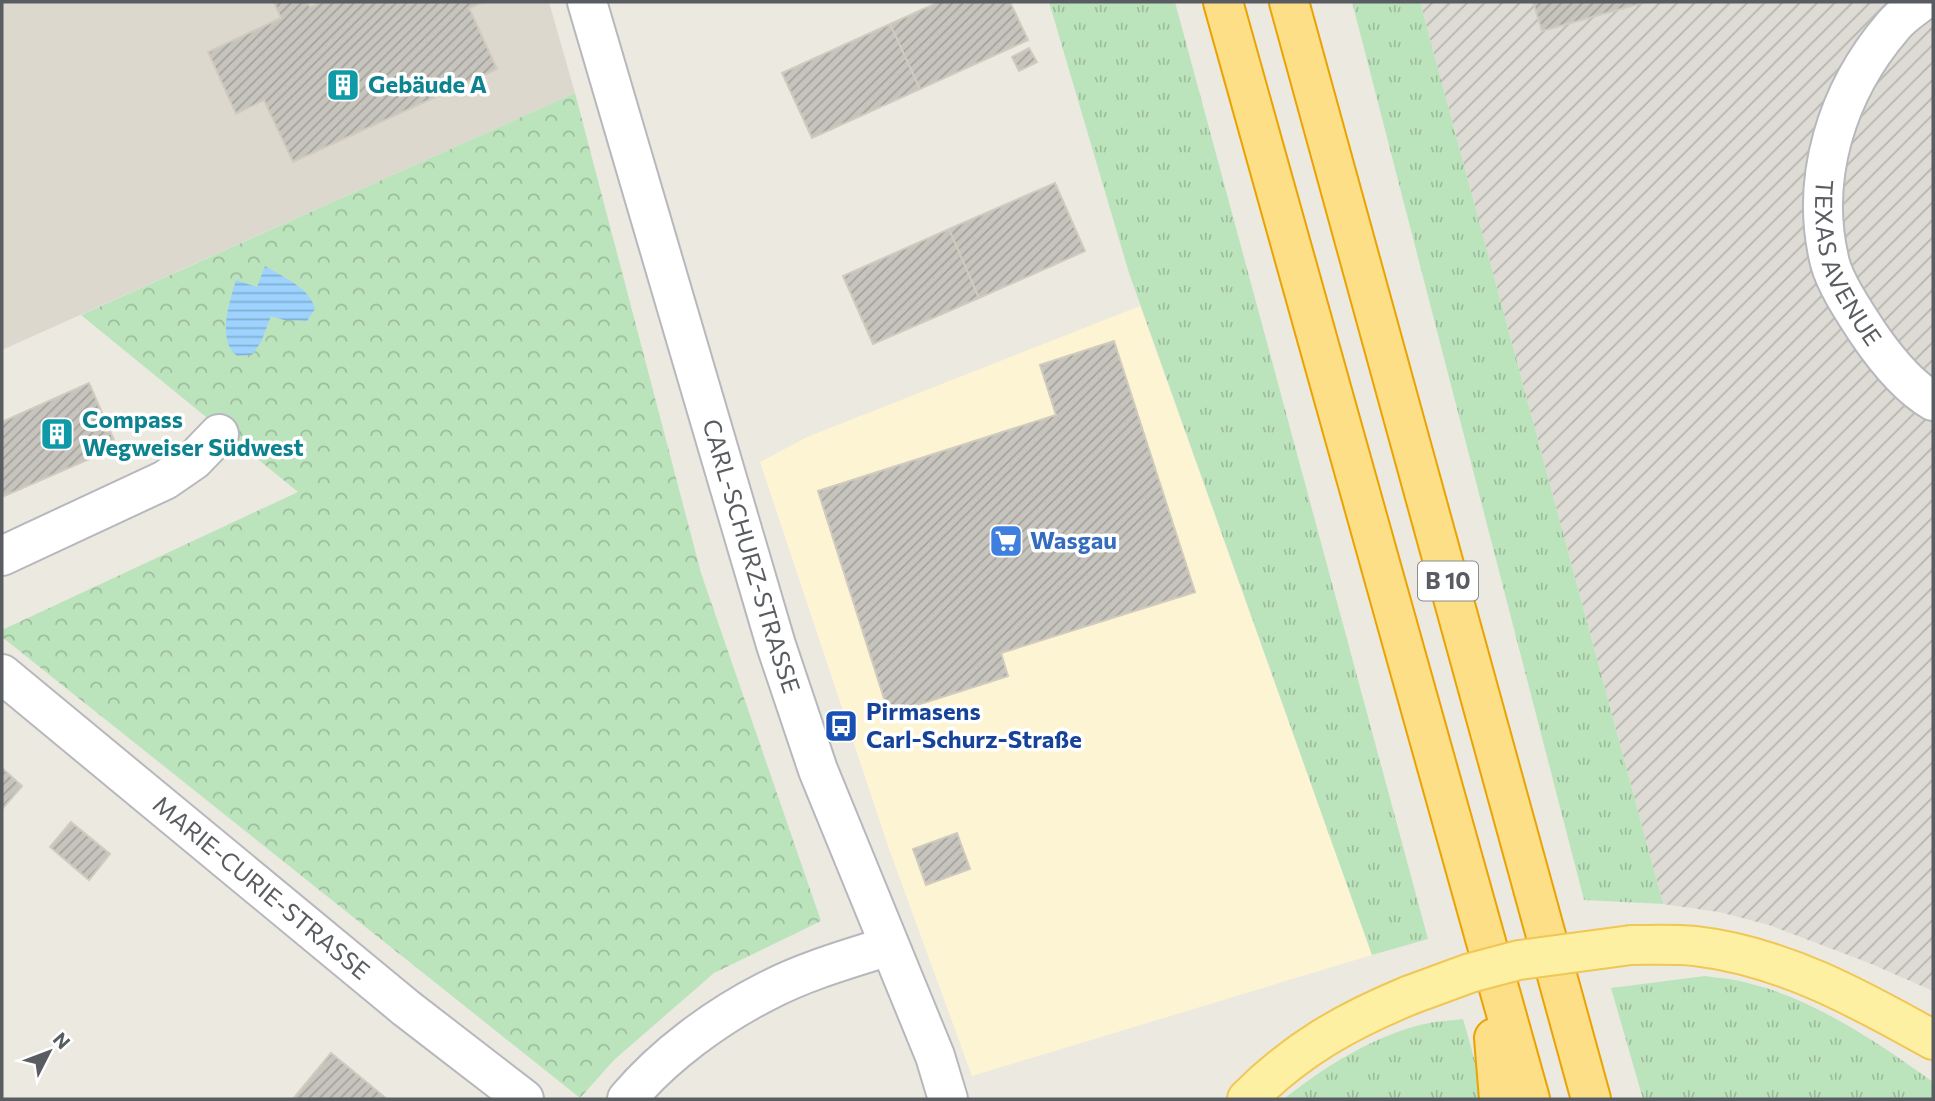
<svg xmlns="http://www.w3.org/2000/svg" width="1935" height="1101" font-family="Commissioner,sans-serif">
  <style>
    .commercial { fill: #fdf4d3 }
    .industrial { fill: url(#industrial-furrows) }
    .education { fill: #dcd8ce }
    .grass { fill: url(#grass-tufts) }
    .park { fill: url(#park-crowns) }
    .water { fill: url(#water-rules) }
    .building { fill: url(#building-hatch); stroke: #d0cbbe; stroke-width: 2 }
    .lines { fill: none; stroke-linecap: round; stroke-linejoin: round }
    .minor-casing { stroke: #b6b8bd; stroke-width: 42 }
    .major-casing { stroke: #f0c655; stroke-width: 42 }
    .highway-casing { stroke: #eaa302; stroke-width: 42 }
    .minor { stroke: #fff; stroke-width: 38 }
    .major { stroke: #fef0a2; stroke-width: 38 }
    .highway { stroke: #fcdf87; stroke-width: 38 }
    .major-bridge-casing { stroke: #f0c655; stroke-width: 42; stroke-linecap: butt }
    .major-bridge { stroke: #fef0a2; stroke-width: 38 }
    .labels { text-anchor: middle; stroke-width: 7; stroke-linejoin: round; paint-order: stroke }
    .shield { fill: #fff; stroke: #8b8d90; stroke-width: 2 }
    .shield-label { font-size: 23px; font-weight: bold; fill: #595c61 }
    .culture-label { font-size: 24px; font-weight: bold; fill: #0d838f; stroke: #fff; text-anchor: start }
    .street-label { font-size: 24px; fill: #595c61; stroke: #fff }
    .shop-label { font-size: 24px; font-weight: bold; fill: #366cbe; stroke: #fff; text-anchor: start }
    .transit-label { font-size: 24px; font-weight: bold; fill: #164399; stroke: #fff; text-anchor: start }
  </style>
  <defs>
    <pattern id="industrial-furrows" width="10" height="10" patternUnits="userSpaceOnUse" patternTransform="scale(1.75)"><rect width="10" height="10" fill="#dddbd4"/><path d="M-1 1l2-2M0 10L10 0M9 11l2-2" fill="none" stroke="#b6b5af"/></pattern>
    <pattern id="grass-tufts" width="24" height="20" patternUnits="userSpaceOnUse" patternTransform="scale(1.75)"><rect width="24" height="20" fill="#bce4bc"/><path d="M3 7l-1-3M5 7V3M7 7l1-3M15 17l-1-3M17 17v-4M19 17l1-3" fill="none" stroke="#9cbc9c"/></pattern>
    <pattern id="park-crowns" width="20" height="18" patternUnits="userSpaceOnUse" patternTransform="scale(1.75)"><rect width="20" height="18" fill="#bce4bc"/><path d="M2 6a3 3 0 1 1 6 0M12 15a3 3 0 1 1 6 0" fill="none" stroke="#9cbc9c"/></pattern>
    <pattern id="water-rules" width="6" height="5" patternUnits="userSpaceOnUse" patternTransform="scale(1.75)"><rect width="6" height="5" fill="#9dd3fe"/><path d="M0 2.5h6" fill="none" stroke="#83aed1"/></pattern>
    <pattern id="building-hatch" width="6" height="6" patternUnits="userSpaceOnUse" patternTransform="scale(1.75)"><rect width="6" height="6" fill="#c6c4bd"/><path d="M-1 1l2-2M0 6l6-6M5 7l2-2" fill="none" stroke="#a4a29d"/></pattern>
  </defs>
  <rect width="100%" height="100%" fill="#ece9e0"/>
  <path class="commercial" d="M 1140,306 L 1372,955 L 972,1076 L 889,849 L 760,462 L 807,437 Z"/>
  <path class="industrial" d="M 1420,2 L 1933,2 L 1933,991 L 1869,963 L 1769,925 L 1719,912 L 1663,904 Z"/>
  <path class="education" d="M 2,2 L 549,2 L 575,93 L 2,350 Z"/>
  <path class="grass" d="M 1049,2 L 1175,2 L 1428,939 L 1372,955 L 1129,273 Z
    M 1352,2 L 1420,2 L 1663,904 L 1584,900 Z
    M 1705,976 C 1719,978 1734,979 1748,983 C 1816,1000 1877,1042 1933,1082 L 1933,1099 L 1643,1099 L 1611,988 Z
    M 1463,1019 L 1477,1068 L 1478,1099 L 1284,1099 C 1324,1067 1370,1038 1420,1025 C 1434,1021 1449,1021 1463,1019 Z"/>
  <path class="park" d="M 575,93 L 701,573 L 821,921 L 714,973 L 614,1060 L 580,1098 L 2,637 L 2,630 L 298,492 L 81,315 Z"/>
  <path class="water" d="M 265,266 C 282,277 310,287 315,309 L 307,321 L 284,320 L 271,316 L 261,342 L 252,355 L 237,356 C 216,339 230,301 236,280 L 257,287 Z"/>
  <path class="building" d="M 274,2 L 308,2 L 310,7 L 322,2 L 483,2 L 469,8 L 497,69 L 293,162 L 264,100 L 236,114 L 208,52 L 281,18 Z
    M 939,2 L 1010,2 L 1028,40 L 920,89 L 890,24 Z
    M 1533,2 L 1646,2 L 1542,31 Z
    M 890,24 L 920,89 L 812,138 L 782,73 Z
    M 1029,48 L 1037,62 L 1019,71 L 1012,57 Z
    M 1055,183 L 1085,251 L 979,298 L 949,229 Z
    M 949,229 L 979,298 L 873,344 L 843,276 Z
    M 1114,341 L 1195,592 L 1001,653 L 1008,676 L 889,714 L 818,491 L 1056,415 L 1040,365 Z
    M 89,383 L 117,447 L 2,497 L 2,422 Z
    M 2,768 L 22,786 L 2,809 Z
    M 71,822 L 110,854 L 89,880 L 50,847 Z
    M 957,833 L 970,869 L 926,885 L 913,849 Z
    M 331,1053 L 387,1099 L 293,1099 Z"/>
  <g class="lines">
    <defs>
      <g id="minor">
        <path id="s1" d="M 587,2 L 776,645 L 818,770 L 935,1056 L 948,1099"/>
        <path id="s2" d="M 1921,2 C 1912,9 1900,17 1893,26 C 1837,91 1809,179 1830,263 C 1836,285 1855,313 1868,333 C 1885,358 1907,386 1933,401"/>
        <path d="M 2,556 L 165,480 L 194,460 L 219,434"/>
        <path id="s3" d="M 2,674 L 406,1008 L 524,1099"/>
        <path d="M 627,1099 C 664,1055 716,1017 767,991 C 805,971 848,959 889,946"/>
      </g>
      <path id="major" d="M 1631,945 C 1652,945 1674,944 1695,946 C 1782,956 1858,998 1933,1040
        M 1247,1099 C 1297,1049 1345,1022 1410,995"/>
      <path id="highway" d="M 1223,2 L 1530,1099
        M 1289,2 L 1591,1099
        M 1494,1038 L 1499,1099"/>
    </defs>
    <use href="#minor" class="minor-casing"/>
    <use href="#major" class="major-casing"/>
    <use href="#highway" class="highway-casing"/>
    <use href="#minor" class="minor"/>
    <use href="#major" class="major"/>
    <use href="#highway" class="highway"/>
    <defs>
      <path id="major-bridge" d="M 1410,995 L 1470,973 L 1519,960 L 1631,945"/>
    </defs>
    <use href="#major-bridge" class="major-bridge-casing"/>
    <use href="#major-bridge" class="major-bridge"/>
  </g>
  <defs>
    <symbol id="building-square" viewBox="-11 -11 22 22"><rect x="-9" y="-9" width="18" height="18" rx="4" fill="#0f9aa8" stroke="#fff"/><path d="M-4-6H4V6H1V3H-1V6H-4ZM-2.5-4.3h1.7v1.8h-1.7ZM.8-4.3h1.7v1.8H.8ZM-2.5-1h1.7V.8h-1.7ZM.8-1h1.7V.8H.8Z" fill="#fff"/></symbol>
    <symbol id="supermarket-square" viewBox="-11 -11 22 22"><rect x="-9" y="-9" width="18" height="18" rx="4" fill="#3f7fe0" stroke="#fff"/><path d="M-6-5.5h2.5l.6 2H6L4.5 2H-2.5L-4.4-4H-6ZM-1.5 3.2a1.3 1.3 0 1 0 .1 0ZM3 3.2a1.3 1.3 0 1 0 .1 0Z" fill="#fff"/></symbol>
    <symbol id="bus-square" viewBox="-11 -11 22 22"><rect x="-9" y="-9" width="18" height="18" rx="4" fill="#1a4fb4" stroke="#fff"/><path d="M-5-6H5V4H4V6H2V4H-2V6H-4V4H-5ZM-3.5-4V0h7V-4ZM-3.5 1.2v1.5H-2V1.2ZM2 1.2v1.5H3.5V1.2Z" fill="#fff"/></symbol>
  </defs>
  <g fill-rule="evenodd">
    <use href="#building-square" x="324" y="66" width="38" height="38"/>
    <use href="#building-square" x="38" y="415" width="38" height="38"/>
    <use href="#supermarket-square" x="987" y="522" width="38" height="38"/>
    <use href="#bus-square" x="822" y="707" width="38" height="38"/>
  </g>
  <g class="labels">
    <rect class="shield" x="1418" y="561.5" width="60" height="39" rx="5"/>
    <g class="shield-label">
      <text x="1448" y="589">B 10</text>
    </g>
    <g class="culture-label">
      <text x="368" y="93">Gebäude A</text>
      <text x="82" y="428">Compass<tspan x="82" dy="28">Wegweiser Südwest</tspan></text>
    </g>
    <g class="street-label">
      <text dy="8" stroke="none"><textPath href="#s2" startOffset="296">TEXAS AVENUE</textPath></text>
      <text dy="8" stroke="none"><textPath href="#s1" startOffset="578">CARL-SCHURZ-STRASSE</textPath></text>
      <text dy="8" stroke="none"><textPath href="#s3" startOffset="336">MARIE-CURIE-STRASSE</textPath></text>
    </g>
    <g class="shop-label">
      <text x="1030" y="549">Wasgau</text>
    </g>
    <g class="transit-label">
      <text x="866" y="720">Pirmasens<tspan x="866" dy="28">Carl-Schurz-Straße</tspan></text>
    </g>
  </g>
  <rect width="1935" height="1101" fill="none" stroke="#595c61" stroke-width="7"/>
  <g transform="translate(49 1052) rotate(48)" stroke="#ffffff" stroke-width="5" paint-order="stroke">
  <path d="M0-5L12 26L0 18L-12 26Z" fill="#595c61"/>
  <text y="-10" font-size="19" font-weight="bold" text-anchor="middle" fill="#595c61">N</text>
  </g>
</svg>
